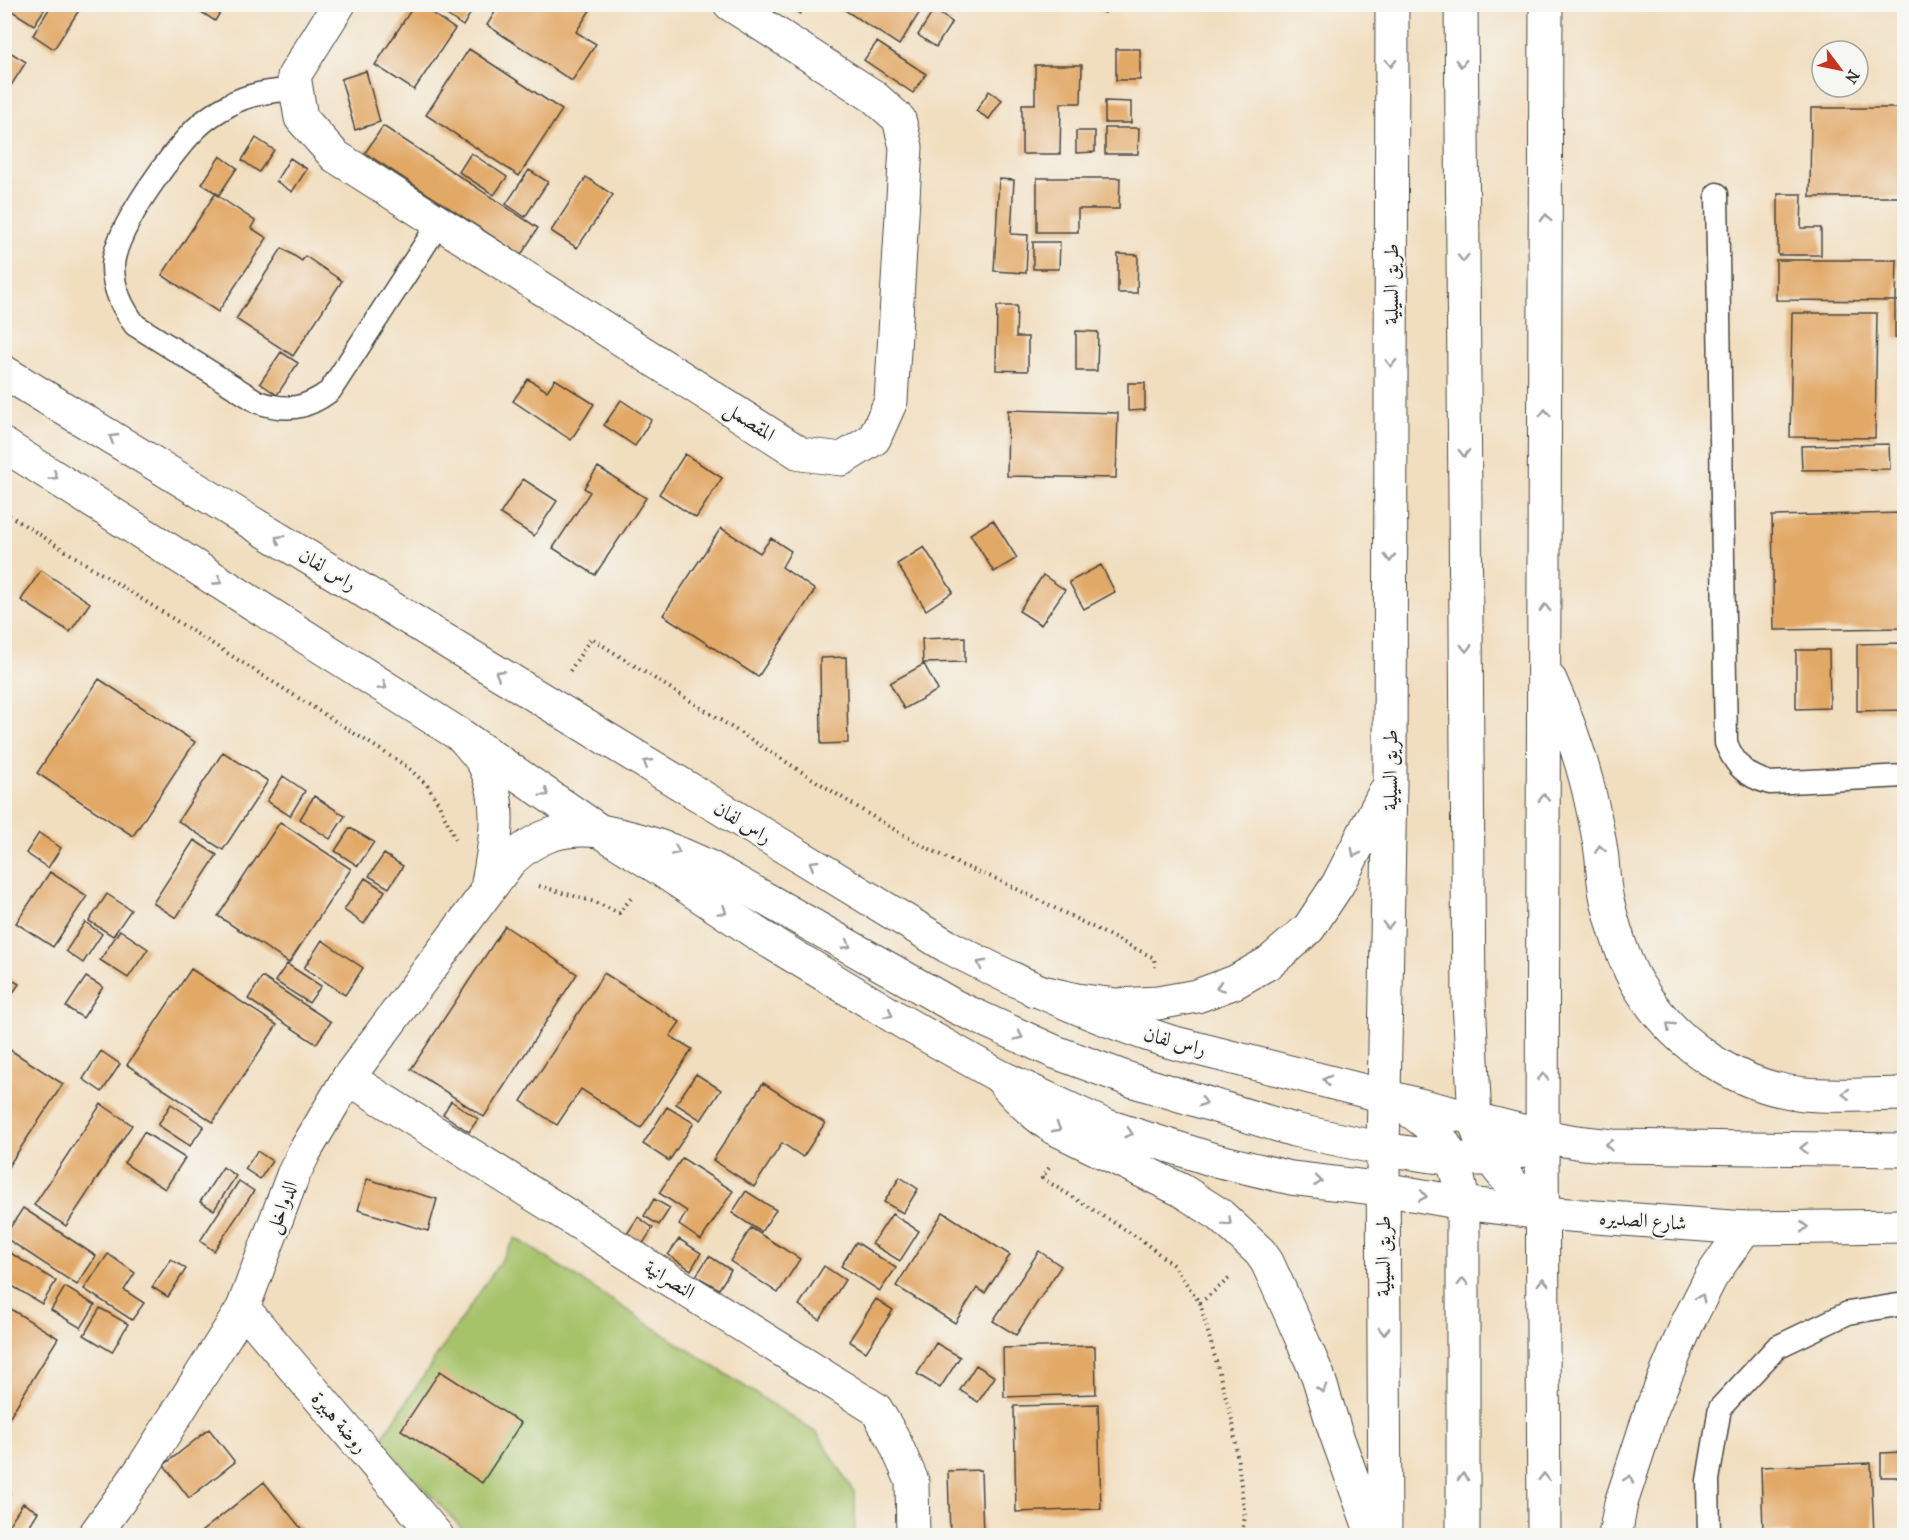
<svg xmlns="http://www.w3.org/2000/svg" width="1909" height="1540" font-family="'IM FELL French Canon',Amiri,serif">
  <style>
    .green { fill: #a7c36a; stroke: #69774a; stroke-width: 1.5 }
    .building { fill: #e2a866 }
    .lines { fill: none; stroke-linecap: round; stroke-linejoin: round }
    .service-casing { stroke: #494641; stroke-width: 25 }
    .minor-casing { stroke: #494641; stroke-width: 35 }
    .tertiary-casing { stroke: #494641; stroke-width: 35 }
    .secondary-casing { stroke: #494641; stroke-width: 35 }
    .primary-casing { stroke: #494641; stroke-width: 35 }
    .path { stroke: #494641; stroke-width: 4; stroke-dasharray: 1.5 4.5; stroke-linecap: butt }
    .service { stroke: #fff; stroke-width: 22 }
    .minor { stroke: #fff; stroke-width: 33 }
    .tertiary { stroke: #fff; stroke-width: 33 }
    .secondary { stroke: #fff; stroke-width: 33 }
    .primary { stroke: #fff; stroke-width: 33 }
    .oneway { stroke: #a0a0a0 }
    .labels { text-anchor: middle; stroke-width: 4.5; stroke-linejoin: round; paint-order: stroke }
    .street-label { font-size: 20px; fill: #2b2b2b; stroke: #f6f6f2 }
  </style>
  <rect width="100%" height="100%" fill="#f6f6f2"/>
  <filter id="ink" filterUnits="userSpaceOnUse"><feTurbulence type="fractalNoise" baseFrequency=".0167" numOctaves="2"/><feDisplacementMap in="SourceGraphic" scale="12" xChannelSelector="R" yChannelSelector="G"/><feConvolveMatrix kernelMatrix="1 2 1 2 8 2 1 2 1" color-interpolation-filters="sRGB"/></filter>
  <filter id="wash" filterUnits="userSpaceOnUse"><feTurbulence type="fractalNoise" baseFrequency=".008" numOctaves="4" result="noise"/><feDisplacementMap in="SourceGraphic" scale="24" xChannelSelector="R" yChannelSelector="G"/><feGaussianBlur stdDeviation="1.35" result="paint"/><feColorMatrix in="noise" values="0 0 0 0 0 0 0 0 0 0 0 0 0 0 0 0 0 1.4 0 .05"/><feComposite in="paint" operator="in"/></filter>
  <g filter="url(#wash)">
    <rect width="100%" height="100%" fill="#f1debf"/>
    <path class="green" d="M 516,1238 L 818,1434 L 855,1494 L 855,1535 L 468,1535 L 380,1441 Z"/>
    <g id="blocks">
      <path class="building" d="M 4,4 L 48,4 L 34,25 L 4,6 Z
        M 52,4 L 83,4 L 54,49 L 33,35 Z
        M 189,4 L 225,4 L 215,21 Z
        M 415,4 L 418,4 L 455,29 L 414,90 L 375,65 Z
        M 431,4 L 476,4 L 463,26 Z
        M 500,4 L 594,4 L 576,32 L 596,44 L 572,81 L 487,25 Z
        M 786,4 L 805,4 L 800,14 Z
        M 842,4 L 925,4 L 899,45 L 840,7 Z
        M 1091,4 L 1111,4 L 1105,13 Z
        M 934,10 L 952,22 L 936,47 L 918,35 Z
        M 877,42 L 926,74 L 913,93 L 864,60 Z
        M 5,49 L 26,62 L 5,95 Z
        M 469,49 L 562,110 L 519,176 L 426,115 Z
        M 1116,49 L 1140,49 L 1140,80 L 1116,80 Z
        M 1035,65 L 1082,65 L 1081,103 L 1061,103 L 1060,154 L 1022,154 L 1022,104 L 1035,104 Z
        M 366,71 L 380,122 L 355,130 L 341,79 Z
        M 989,91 L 1002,100 L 989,119 L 976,111 Z
        M 1105,101 L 1131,102 L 1131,123 L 1105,123 Z
        M 1811,108 L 1904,108 L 1904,197 L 1810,197 Z
        M 383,126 L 538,228 L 521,255 L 365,153 Z
        M 1105,128 L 1139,128 L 1138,154 L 1105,154 Z
        M 1076,131 L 1095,131 L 1095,152 L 1076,153 Z
        M 256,138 L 274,150 L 259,172 L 242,160 Z
        M 471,153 L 507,177 L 494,195 L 459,172 Z
        M 220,156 L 237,168 L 219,195 L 202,184 Z
        M 290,158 L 307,169 L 292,192 L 276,181 Z
        M 529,170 L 548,182 L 525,217 L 506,204 Z
        M 586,177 L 613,195 L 577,248 L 551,231 Z
        M 1037,178 L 1120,178 L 1119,209 L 1078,209 L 1078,232 L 1037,232 Z
        M 999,179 L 1014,180 L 1011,234 L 1028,235 L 1026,273 L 994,271 Z
        M 215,194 L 255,221 L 251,228 L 267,238 L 218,312 L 162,275 Z
        M 1778,194 L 1802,194 L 1801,228 L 1821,228 L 1821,255 L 1778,255 Z
        M 1033,242 L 1060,242 L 1059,269 L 1033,269 Z
        M 282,248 L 302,261 L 305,256 L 342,281 L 293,356 L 236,319 Z
        M 1118,254 L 1138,255 L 1137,293 L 1118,293 Z
        M 1776,260 L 1897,260 L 1896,301 L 1776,300 Z
        M 1895,301 L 1904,301 L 1904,338 L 1895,338 Z
        M 997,306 L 1017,306 L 1016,337 L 1028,337 L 1028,371 L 996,370 Z
        M 1792,313 L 1877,313 L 1875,438 L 1790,437 Z
        M 1076,331 L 1098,332 L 1097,371 L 1076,371 Z
        M 281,352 L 298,363 L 277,395 L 260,383 Z
        M 528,379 L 547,391 L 555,379 L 594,404 L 571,440 L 513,401 Z
        M 1128,383 L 1145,383 L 1145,410 L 1128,411 Z
        M 621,400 L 651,420 L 635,446 L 604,425 Z
        M 1008,410 L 1118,413 L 1116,478 L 1007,476 Z
        M 1889,444 L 1890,469 L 1802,470 L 1801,446 Z
        M 685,454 L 722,478 L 696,518 L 659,494 Z
        M 598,467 L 646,498 L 595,575 L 553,548 L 590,492 L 584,488 Z
        M 523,479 L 557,501 L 534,536 L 500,514 Z
        M 1904,513 L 1904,628 L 1774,630 L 1772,516 Z
        M 993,520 L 1017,558 L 994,572 L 970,534 Z
        M 721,528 L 760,553 L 771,538 L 791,551 L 782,567 L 815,590 L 758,677 L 663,615 Z
        M 924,547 L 953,592 L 926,610 L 897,564 Z
        M 1101,565 L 1115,592 L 1084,609 L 1069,582 Z
        M 41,570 L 90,603 L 70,632 L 21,600 Z
        M 1043,575 L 1065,590 L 1041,625 L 1019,611 Z
        M 965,637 L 965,662 L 923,663 L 922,639 Z
        M 1904,643 L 1904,710 L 1857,711 L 1857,644 Z
        M 1796,650 L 1829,650 L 1830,708 L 1796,709 Z
        M 846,657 L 848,743 L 821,744 L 820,658 Z
        M 924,664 L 938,690 L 904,709 L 890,683 Z
        M 99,679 L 195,742 L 133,836 L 37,773 Z
        M 223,752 L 268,781 L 223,850 L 178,821 Z
        M 283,776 L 305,791 L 290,816 L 267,801 Z
        M 314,796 L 345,816 L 330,839 L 300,819 Z
        M 280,822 L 351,869 L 289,963 L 218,916 Z
        M 350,828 L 374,842 L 358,866 L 335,851 Z
        M 39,833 L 61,848 L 48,868 L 26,853 Z
        M 194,840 L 217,855 L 176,918 L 153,903 Z
        M 384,854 L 403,866 L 389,888 L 369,876 Z
        M 50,872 L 87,896 L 53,947 L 16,923 Z
        M 365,878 L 385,891 L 364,924 L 344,910 Z
        M 107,894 L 131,910 L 113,936 L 89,921 Z
        M 85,922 L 102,934 L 83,963 L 66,951 Z
        M 505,926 L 577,974 L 484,1117 L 411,1069 Z
        M 120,930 L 148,949 L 128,978 L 100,960 Z
        M 322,940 L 363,968 L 345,995 L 304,968 Z
        M 287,964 L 321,986 L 309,1003 L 275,981 Z
        M 191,969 L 277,1025 L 213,1122 L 127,1065 Z
        M 604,973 L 680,1022 L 670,1036 L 692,1049 L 641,1128 L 581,1089 L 557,1125 L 521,1101 Z
        M 4,975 L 19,984 L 4,1006 Z
        M 86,977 L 103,987 L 83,1018 L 66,1007 Z
        M 262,977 L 331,1022 L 316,1044 L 248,999 Z
        M 4,1046 L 63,1084 L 4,1173 Z
        M 101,1051 L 120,1064 L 102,1092 L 83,1079 Z
        M 696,1074 L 721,1090 L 701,1120 L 676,1104 Z
        M 763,1083 L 825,1123 L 803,1157 L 782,1143 L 754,1187 L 713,1160 Z
        M 451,1101 L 478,1119 L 469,1132 L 443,1114 Z
        M 101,1104 L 132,1125 L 66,1226 L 34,1205 Z
        M 171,1104 L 204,1126 L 190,1146 L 158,1125 Z
        M 667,1107 L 694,1123 L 669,1161 L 643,1144 Z
        M 144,1132 L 185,1158 L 165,1189 L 124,1163 Z
        M 257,1151 L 272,1161 L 260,1179 L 245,1169 Z
        M 682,1158 L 733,1191 L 701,1240 L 679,1225 L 687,1211 L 659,1193 Z
        M 223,1167 L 236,1176 L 214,1210 L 200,1202 Z
        M 900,1177 L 918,1189 L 903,1213 L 884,1202 Z
        M 367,1179 L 437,1199 L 428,1231 L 358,1210 Z
        M 239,1181 L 254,1191 L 214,1251 L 200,1241 Z
        M 746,1191 L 776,1210 L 761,1232 L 732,1213 Z
        M 654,1199 L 670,1208 L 659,1225 L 644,1216 Z
        M 23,1208 L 96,1256 L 77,1285 L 4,1237 Z
        M 943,1212 L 1010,1255 L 985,1293 L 977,1288 L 955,1323 L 896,1286 Z
        M 892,1214 L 919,1231 L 900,1261 L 872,1244 Z
        M 638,1217 L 653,1228 L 640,1248 L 625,1237 Z
        M 751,1228 L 800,1259 L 778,1293 L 730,1261 Z
        M 679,1239 L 701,1253 L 691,1270 L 668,1255 Z
        M 856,1242 L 896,1268 L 880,1291 L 841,1266 Z
        M 4,1249 L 56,1281 L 42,1304 L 4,1281 Z
        M 1039,1251 L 1061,1266 L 1016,1335 L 993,1321 Z
        M 108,1254 L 135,1273 L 124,1290 L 144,1303 L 132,1320 L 84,1289 Z
        M 709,1256 L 731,1270 L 719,1289 L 696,1276 Z
        M 171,1259 L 186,1269 L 168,1297 L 152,1287 Z
        M 824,1266 L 845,1280 L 820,1320 L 799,1305 Z
        M 65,1287 L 95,1305 L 81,1328 L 51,1310 Z
        M 876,1299 L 893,1310 L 866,1352 L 849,1341 Z
        M 4,1305 L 58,1338 L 4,1426 Z
        M 100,1308 L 128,1324 L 112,1352 L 84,1335 Z
        M 936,1343 L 960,1357 L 940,1388 L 917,1374 Z
        M 1095,1346 L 1096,1394 L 1004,1397 L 1003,1348 Z
        M 976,1365 L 995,1377 L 978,1402 L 960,1390 Z
        M 440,1371 L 521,1423 L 482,1483 L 401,1430 Z
        M 1098,1404 L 1101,1509 L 1016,1512 L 1014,1406 Z
        M 209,1429 L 235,1462 L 189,1498 L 164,1465 Z
        M 1904,1452 L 1904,1477 L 1881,1477 L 1881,1453 Z
        M 1871,1463 L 1874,1536 L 1791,1536 L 1790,1531 L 1763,1532 L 1761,1467 Z
        M 981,1470 L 983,1536 L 950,1536 L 948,1471 Z
        M 264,1482 L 307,1536 L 204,1536 L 201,1532 Z
        M 4,1490 L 10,1494 L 4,1504 Z
        M 23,1503 L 38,1512 L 23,1536 L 16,1536 L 6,1529 Z
        M 1103,1533 L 1103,1536 L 1077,1536 L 1077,1534 Z"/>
    </g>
  </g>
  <g filter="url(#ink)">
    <use href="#blocks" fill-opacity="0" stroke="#494641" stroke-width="1.5"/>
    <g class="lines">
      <defs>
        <path id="service" d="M 296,89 C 274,91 249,93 229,105 C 220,110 210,116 202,123 C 175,146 114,230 113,266 C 113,289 122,307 135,325 L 258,402 C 287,412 306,409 330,391 L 439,223
          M 1717,194 L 1726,743 C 1736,767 1746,776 1770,783 L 1904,776
          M 1709,1536 L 1708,1480 L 1720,1408 L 1777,1347 L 1848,1313 L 1904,1304"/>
        <path id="minor" d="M 339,4 L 294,76 L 301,118 L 335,156 L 801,454 L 842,459 L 874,439 L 891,401 L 906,147 L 899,119 L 873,96 L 730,4
          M 463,737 C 470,746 478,754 484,764 C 504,802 495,847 487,888
          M 348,1078 L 876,1409 L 893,1438 L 912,1481 L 913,1536
          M 243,1308 L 437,1536
          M 94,1536 L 144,1466 L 243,1308 L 293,1175 L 305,1151 L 348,1078 L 510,861 C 537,835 562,827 600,831"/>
        <path id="tertiary" d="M 4,372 L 947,946 C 1020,984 1093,1018 1171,1042 L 1542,1136
          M 4,445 L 463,737 L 600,831 L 657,867 L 762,937 L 903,1022 L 999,1076 L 1104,1125 L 1211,1159 L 1291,1178 L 1383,1189"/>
        <path id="secondary" d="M 1542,1136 L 1576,1142 L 1612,1146 L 1904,1150
          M 1383,1189 L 1463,1203 L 1542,1213 L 1745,1228 L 1904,1226"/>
        <path id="primary" d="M 1461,4 L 1469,1000 L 1475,1120 C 1483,1160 1513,1186 1542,1213
          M 1550,680 C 1568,720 1583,762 1592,805 C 1596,823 1600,841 1602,859 C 1603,874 1604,890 1608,904 C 1614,928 1625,964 1638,985 C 1673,1043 1736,1087 1804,1094 C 1836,1097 1872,1094 1904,1094
          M 600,831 C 641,839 673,849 711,868 L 956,1007 L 1055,1052 L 1134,1081 L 1294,1130 L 1383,1149 L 1453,1159 L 1490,1159 L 1511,1155 L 1525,1148 L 1542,1136
          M 1034,990 L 1077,1000 L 1117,1005 L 1158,1003 L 1197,996 L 1235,982 L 1270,962 L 1309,928 L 1338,884 L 1385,792
          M 999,1076 C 1015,1097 1032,1113 1054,1128 L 1181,1190 L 1220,1215 L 1260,1252 L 1267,1262 L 1290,1312 L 1318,1376 L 1335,1431 L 1373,1536
          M 1384,1095 C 1435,1123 1454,1143 1463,1203 L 1463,1536
          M 1385,1536 L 1383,1149 L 1390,782 L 1392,4
          M 1544,1536 L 1542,1136 L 1546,4
          M 1615,1536 L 1621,1503 L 1651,1411 L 1687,1324 L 1711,1277 L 1745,1228"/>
      </defs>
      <use href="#service" class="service-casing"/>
      <use href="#minor" class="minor-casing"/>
      <use href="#tertiary" class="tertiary-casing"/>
      <use href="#secondary" class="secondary-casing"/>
      <use href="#primary" class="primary-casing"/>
      <path class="path" d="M 4,512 L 406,766 L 427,785 L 439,804 L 456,841
        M 570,671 L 591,638 L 865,812 L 914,841 L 961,865 L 999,880 L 1154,958 L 1155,967
        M 539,886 L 595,902 L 619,913 L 633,896
        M 1049,1168 L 1042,1178 L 1140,1239 L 1173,1265 L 1200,1303 L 1233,1423 L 1245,1517 L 1241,1536
        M 1200,1303 L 1232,1276"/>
      <use href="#service" class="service"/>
      <use href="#minor" class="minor"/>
      <use href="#tertiary" class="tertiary"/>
      <use href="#secondary" class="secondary"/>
      <use href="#primary" class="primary"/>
    </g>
    <defs><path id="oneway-chevron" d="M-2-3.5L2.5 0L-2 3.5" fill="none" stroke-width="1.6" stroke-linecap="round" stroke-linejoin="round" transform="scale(1.5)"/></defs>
    <g class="oneway">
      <use href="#oneway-chevron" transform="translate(1391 63) rotate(90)"/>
      <use href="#oneway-chevron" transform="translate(1461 63) rotate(90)"/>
      <use href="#oneway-chevron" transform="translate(1546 218) rotate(-90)"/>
      <use href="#oneway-chevron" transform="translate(1463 258) rotate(90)"/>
      <use href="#oneway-chevron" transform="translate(1391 363) rotate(90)"/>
      <use href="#oneway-chevron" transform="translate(1545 413) rotate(-90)"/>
      <use href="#oneway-chevron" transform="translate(113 438) rotate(-149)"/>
      <use href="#oneway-chevron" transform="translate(1464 453) rotate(90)"/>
      <use href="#oneway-chevron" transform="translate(54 476) rotate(33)"/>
      <use href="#oneway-chevron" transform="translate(279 539) rotate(-149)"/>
      <use href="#oneway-chevron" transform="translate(1390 558) rotate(90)"/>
      <use href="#oneway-chevron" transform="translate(218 581) rotate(33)"/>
      <use href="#oneway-chevron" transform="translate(1545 608) rotate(-90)"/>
      <use href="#oneway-chevron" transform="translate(1466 648) rotate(90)"/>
      <use href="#oneway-chevron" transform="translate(499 674) rotate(-149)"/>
      <use href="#oneway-chevron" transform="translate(383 686) rotate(33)"/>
      <use href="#oneway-chevron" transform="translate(647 763) rotate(-149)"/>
      <use href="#oneway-chevron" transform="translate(545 793) rotate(34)"/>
      <use href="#oneway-chevron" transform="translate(1544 798) rotate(-90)"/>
      <use href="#oneway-chevron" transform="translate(1600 849) rotate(-99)"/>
      <use href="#oneway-chevron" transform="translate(676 851) rotate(23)"/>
      <use href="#oneway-chevron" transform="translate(1355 853) rotate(118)"/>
      <use href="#oneway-chevron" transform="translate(813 864) rotate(-149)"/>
      <use href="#oneway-chevron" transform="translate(723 911) rotate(34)"/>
      <use href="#oneway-chevron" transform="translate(1388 925) rotate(91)"/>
      <use href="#oneway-chevron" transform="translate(847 945) rotate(30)"/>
      <use href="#oneway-chevron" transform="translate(981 964) rotate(-152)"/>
      <use href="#oneway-chevron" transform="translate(1220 987) rotate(160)"/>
      <use href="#oneway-chevron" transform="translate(889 1014) rotate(31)"/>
      <use href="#oneway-chevron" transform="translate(1670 1026) rotate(-136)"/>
      <use href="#oneway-chevron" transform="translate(1019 1036) rotate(25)"/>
      <use href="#oneway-chevron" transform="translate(1543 1077) rotate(-89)"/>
      <use href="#oneway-chevron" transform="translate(1327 1080) rotate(-165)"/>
      <use href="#oneway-chevron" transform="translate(1846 1094) rotate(-180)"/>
      <use href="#oneway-chevron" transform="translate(1203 1102) rotate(17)"/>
      <use href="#oneway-chevron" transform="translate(1057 1128) rotate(28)"/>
      <use href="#oneway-chevron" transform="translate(1129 1133) rotate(18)"/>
      <use href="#oneway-chevron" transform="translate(1609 1145) rotate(-176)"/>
      <use href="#oneway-chevron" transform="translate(1804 1148) rotate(-179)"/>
      <use href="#oneway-chevron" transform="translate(1318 1181) rotate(7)"/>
      <use href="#oneway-chevron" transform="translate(1423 1196) rotate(10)"/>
      <use href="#oneway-chevron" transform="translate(1228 1222) rotate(43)"/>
      <use href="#oneway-chevron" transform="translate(1804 1227) rotate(-1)"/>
      <use href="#oneway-chevron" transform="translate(1463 1282) rotate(-90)"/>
      <use href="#oneway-chevron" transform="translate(1543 1282) rotate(-90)"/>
      <use href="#oneway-chevron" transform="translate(1701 1298) rotate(-63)"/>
      <use href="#oneway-chevron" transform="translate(1384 1331) rotate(90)"/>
      <use href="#oneway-chevron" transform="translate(1322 1389) rotate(73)"/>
      <use href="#oneway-chevron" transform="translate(1463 1477) rotate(-90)"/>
      <use href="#oneway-chevron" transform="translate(1544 1477) rotate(-90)"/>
      <use href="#oneway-chevron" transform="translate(1629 1479) rotate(-72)"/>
    </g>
  </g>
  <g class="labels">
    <g class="street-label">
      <text transform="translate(1391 284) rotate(-90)" y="7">طريق السيلية</text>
      <text transform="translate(750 421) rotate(33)" y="7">المقصمل</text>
      <text transform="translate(328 569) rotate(31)" y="7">راس لفان</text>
      <text transform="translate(1390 770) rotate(-90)" y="7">طريق السيلية</text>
      <text transform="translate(743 822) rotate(31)" y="7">راس لفان</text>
      <text transform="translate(1175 1041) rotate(15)" y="7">راس لفان</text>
      <text transform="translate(281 1207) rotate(-69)" y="7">الدواخل</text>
      <text transform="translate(1643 1220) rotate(4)" y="7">شارع الصديره</text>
      <text transform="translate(1383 1256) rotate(-90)" y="7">طريق السيلية</text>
      <text transform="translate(670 1279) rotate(32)" y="7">النصرانية</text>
      <text transform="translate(340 1422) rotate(49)" y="7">روضة هبيرة</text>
    </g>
  </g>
  <rect width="1909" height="1540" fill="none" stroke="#f6f6f2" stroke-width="24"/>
  <g transform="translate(1840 69) rotate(122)"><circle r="28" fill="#f6f6f2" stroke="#a5a5a2" stroke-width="1.5"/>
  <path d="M0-4.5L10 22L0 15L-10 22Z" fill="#c8321e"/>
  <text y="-9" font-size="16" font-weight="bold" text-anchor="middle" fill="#2b2b2b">N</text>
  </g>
</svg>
